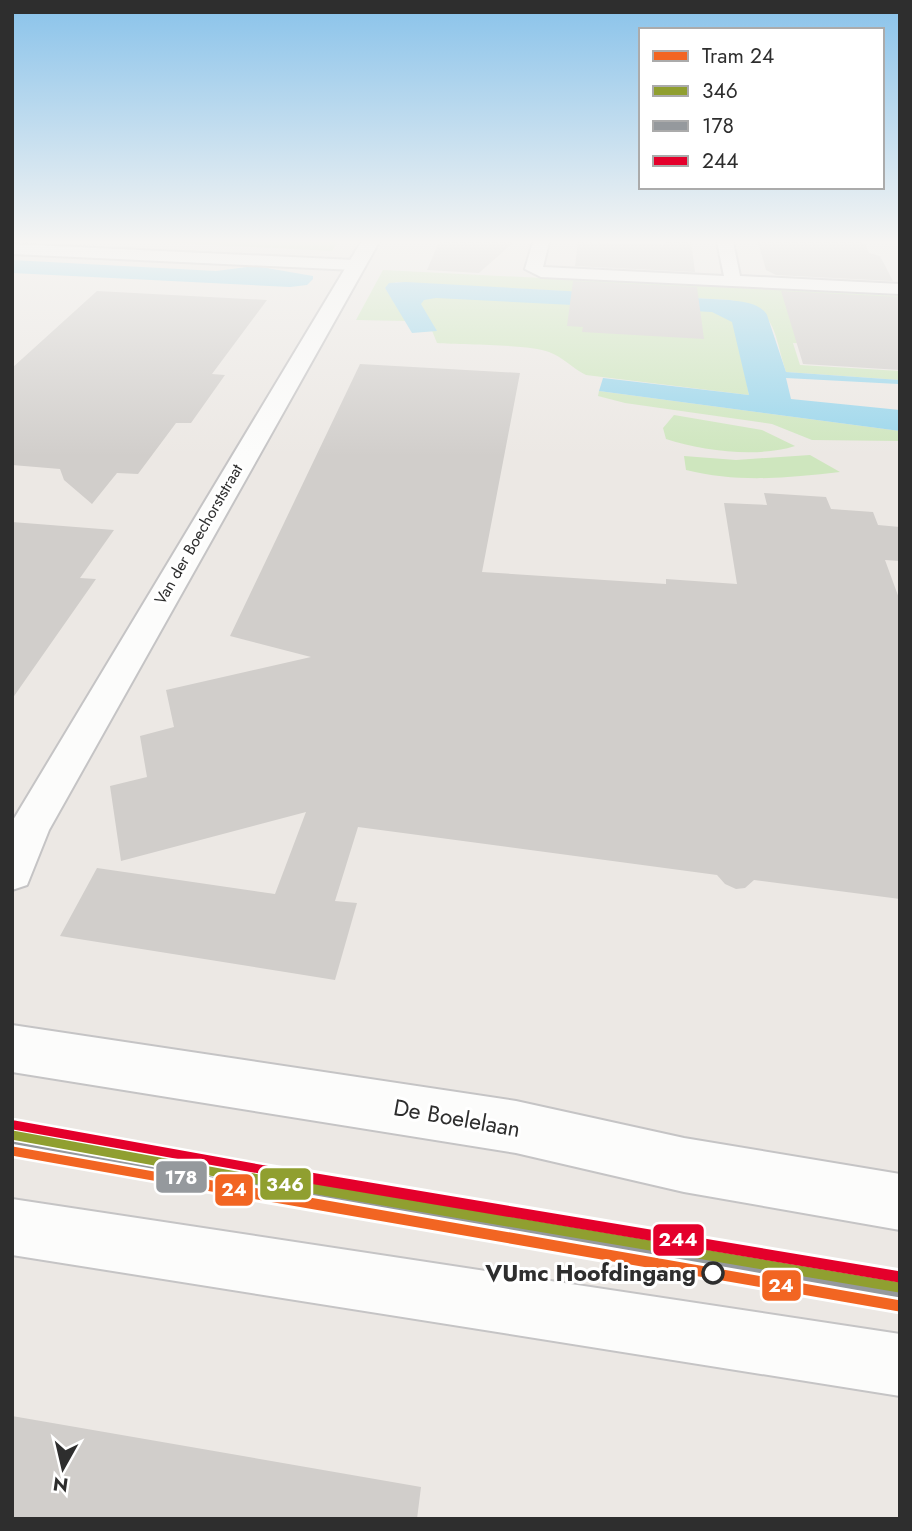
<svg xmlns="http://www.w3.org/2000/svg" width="912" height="1531" font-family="Jost,sans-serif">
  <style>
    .green { fill: #cee6be }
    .water { fill: #99d6ec }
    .building { fill: #d1cecb }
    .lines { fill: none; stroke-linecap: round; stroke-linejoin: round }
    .street-casing { stroke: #c5c4c5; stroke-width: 4 }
    .secondary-casing { stroke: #c5c4c5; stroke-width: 4 }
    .street { fill: #fcfcfb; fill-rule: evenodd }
    .secondary { fill: #fcfcfb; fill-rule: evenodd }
    .bus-1-far1-casing { stroke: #fff; stroke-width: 14 }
    .bus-1-casing { stroke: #fff; stroke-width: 17 }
    .bus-2-far1-casing { stroke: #fff; stroke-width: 14 }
    .bus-2-casing { stroke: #fff; stroke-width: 17 }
    .bus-3-far1-casing { stroke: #fff; stroke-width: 14 }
    .bus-3-casing { stroke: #fff; stroke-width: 17 }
    .bus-1-far1 { stroke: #909f30; stroke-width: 9 }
    .bus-1 { stroke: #909f30; stroke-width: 11 }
    .bus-2-far1 { stroke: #95999d; stroke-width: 9 }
    .bus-2 { stroke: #95999d; stroke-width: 11 }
    .bus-3-far1 { stroke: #e4002b; stroke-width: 9 }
    .bus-3 { stroke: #e4002b; stroke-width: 11 }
    .tram-1-far1-casing { stroke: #fff; stroke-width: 14 }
    .tram-1-casing { stroke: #fff; stroke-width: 17 }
    .tram-1-far1 { stroke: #f26522; stroke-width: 9 }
    .tram-1 { stroke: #f26522; stroke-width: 11 }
    .stop-dot { fill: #fff; stroke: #2e2e2e; stroke-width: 3.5 }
    .labels { text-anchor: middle; stroke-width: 6; stroke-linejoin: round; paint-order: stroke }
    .far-street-label { font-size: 16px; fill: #2e2e2e; stroke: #fff }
    .near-street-label { font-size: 23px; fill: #2e2e2e; stroke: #fff }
    .near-stop-label { font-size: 23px; font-weight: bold; fill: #2e2e2e; stroke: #fff; text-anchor: end }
    .line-badge { stroke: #fff; stroke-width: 2.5 }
    .badge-label { font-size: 19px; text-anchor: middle; font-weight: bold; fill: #fff }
  </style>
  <rect width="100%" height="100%" fill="#ece8e4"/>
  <path class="green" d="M 155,242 L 338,242 L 332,251 Z
    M 383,270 L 900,296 L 900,311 L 838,345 L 793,343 L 800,365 L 900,371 L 900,380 L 786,372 C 773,332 777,308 730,300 L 396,282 L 385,288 L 407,321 L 356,320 Z
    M 426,292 L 732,308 L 749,395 L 586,375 C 572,368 563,357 549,352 C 530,344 462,345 437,343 L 429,323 L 405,299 Z
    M 599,391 L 900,431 L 900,441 L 812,440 L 772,424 L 625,403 L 598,396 Z
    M 674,415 L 762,430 L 795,446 C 759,458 702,451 666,439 L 663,428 Z
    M 810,455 L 840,472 C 787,478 738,483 686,470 L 684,456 L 736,460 Z"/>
  <path class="water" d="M 12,260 L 216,271 L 255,266 L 313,276 L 313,279 L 307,285 L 290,287 L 12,273 Z
    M 406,282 L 730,300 C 743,302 760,303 767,315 L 786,372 L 900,380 L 900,387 L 898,384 L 786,378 L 791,399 L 900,410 L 900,431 L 599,391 L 603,378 L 749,395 L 732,322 L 712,312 L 436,298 L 424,300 L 421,304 L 437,331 L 412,333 L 385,288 L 389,283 Z"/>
  <path class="building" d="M 439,242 L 514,242 L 479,273 L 427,270 Z
    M 578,242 L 665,245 L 665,242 L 691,242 L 695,272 L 575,266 Z
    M 758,242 L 864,242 L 869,253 L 880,256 L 893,281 L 776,275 L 766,270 Z
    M 573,281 L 697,287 L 704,339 L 582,332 L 583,327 L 567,326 Z
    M 97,291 L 267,300 L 212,374 L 225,375 L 191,423 L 176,423 L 138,474 L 117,473 L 92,504 L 64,480 L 60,469 L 12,465 L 12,368 Z
    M 781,291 L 900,297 L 900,370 L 803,364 Z
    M 360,364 L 520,373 L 482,572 L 666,584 L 666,579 L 737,584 L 724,503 L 767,505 L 764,493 L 826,497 L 831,509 L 873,512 L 878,525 L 900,527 L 900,561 L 885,560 L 900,601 L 900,899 L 754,880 L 745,888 L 736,889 L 725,884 L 717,875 L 358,827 L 335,901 L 357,903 L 335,980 L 60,936 L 97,868 L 275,894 L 306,812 L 121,861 L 110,786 L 147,777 L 140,736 L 174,727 L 166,690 L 311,657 L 230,636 Z
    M 12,522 L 114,530 L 80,578 L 96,579 L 12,699 Z
    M 12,1416 L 421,1487 L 417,1519 L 12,1519 Z"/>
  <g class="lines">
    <defs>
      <path id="street" d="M 533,242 L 549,242 L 543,267 L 724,276 L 717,242 L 733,242 L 740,276 L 900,284 L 900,294 L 541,277 L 525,269 Z
        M 12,244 L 355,260 L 363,265 L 355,270 L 12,254 Z"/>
      <path id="secondary" d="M 361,242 L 379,242 L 49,830 L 27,885 L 12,890 L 12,821 L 15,817 Z
        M 12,1025 L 516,1101 L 684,1138 L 900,1174 L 900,1230 L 684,1192 L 516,1153 L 12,1072 Z
        M 12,1199 L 900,1334 L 900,1396 L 12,1255 Z"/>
    </defs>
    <use href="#street" class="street-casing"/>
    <use href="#secondary" class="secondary-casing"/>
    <use href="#street" class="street"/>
    <use href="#secondary" class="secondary"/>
    <defs>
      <path id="bus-1-far1" d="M 12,1135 L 259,1180"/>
      <path id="bus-1" d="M 248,1178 L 900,1288"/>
      <path id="bus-2-far1" d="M 12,1146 L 198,1180"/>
      <path id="bus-2" d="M 187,1178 L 898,1298"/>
      <path id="bus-3-far1" d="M 14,1125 L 321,1180"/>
      <path id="bus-3" d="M 310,1178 L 900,1277"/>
    </defs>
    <use href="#bus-1-far1" class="bus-1-far1-casing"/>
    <use href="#bus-1" class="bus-1-casing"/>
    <use href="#bus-2-far1" class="bus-2-far1-casing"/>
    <use href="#bus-2" class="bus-2-casing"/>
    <use href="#bus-3-far1" class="bus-3-far1-casing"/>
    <use href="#bus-3" class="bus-3-casing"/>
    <use href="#bus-1-far1" class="bus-1-far1"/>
    <use href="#bus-1" class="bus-1"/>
    <use href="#bus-2-far1" class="bus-2-far1"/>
    <use href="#bus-2" class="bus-2"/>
    <use href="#bus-3-far1" class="bus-3-far1"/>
    <use href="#bus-3" class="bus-3"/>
    <defs>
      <path id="tram-1-far1" d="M 12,1151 L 176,1180"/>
      <path id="tram-1" d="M 166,1178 L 900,1306"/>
    </defs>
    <use href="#tram-1-far1" class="tram-1-far1-casing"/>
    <use href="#tram-1" class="tram-1-casing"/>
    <use href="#tram-1-far1" class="tram-1-far1"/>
    <use href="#tram-1" class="tram-1"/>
  </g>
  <linearGradient id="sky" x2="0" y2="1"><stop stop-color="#88c2ea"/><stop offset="0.53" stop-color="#f6f5f3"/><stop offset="1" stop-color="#f6f5f3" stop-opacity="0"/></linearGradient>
  <rect width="912" height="456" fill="url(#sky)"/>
  <circle class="stop-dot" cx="713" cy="1273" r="10"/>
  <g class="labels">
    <g class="far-street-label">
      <text transform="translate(198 534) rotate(-60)" y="6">Van der Boechorststraat</text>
    </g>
    <g class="near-street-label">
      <text transform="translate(457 1118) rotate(10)" y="8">De Boelelaan</text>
    </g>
    <g class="near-stop-label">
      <text x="696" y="1281">VUmc Hoofdingang</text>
    </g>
  </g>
  <g class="line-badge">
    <rect x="155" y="1160" width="53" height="34" rx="7" fill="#95999d"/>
    <rect x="259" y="1167" width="53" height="34" rx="7" fill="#909f30"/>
    <rect x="214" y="1173" width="40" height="34" rx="7" fill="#f26522"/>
    <rect x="652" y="1223" width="53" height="34" rx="7" fill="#e4002b"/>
    <rect x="761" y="1269" width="41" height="33" rx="7" fill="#f26522"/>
  </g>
  <g class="badge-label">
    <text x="181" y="1184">178</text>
    <text x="285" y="1191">346</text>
    <text x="234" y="1196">24</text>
    <text x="678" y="1246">244</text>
    <text x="781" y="1292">24</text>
  </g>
  <rect width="912" height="1531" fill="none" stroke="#2e2e2e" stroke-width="28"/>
  <rect x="639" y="28" width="245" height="161" fill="#ffffff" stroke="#ababab" stroke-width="2"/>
  <rect x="653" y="51" width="35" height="10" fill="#f26522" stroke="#ababab" stroke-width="2"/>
  <text x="702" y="63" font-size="21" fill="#2e2e2e">Tram 24</text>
  <rect x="653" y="86" width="35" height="10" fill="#909f30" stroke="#ababab" stroke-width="2"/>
  <text x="702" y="98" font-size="21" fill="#2e2e2e">346</text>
  <rect x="653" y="121" width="35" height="10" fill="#95999d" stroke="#ababab" stroke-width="2"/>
  <text x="702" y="133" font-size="21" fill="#2e2e2e">178</text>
  <rect x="653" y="156" width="35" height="10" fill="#e4002b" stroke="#ababab" stroke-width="2"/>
  <text x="702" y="168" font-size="21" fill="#2e2e2e">244</text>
  <g transform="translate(63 1468) rotate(188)" stroke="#ffffff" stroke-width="5" paint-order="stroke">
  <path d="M0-5L12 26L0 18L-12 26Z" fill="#2e2e2e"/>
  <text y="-10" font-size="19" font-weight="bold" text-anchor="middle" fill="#2e2e2e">N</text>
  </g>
</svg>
